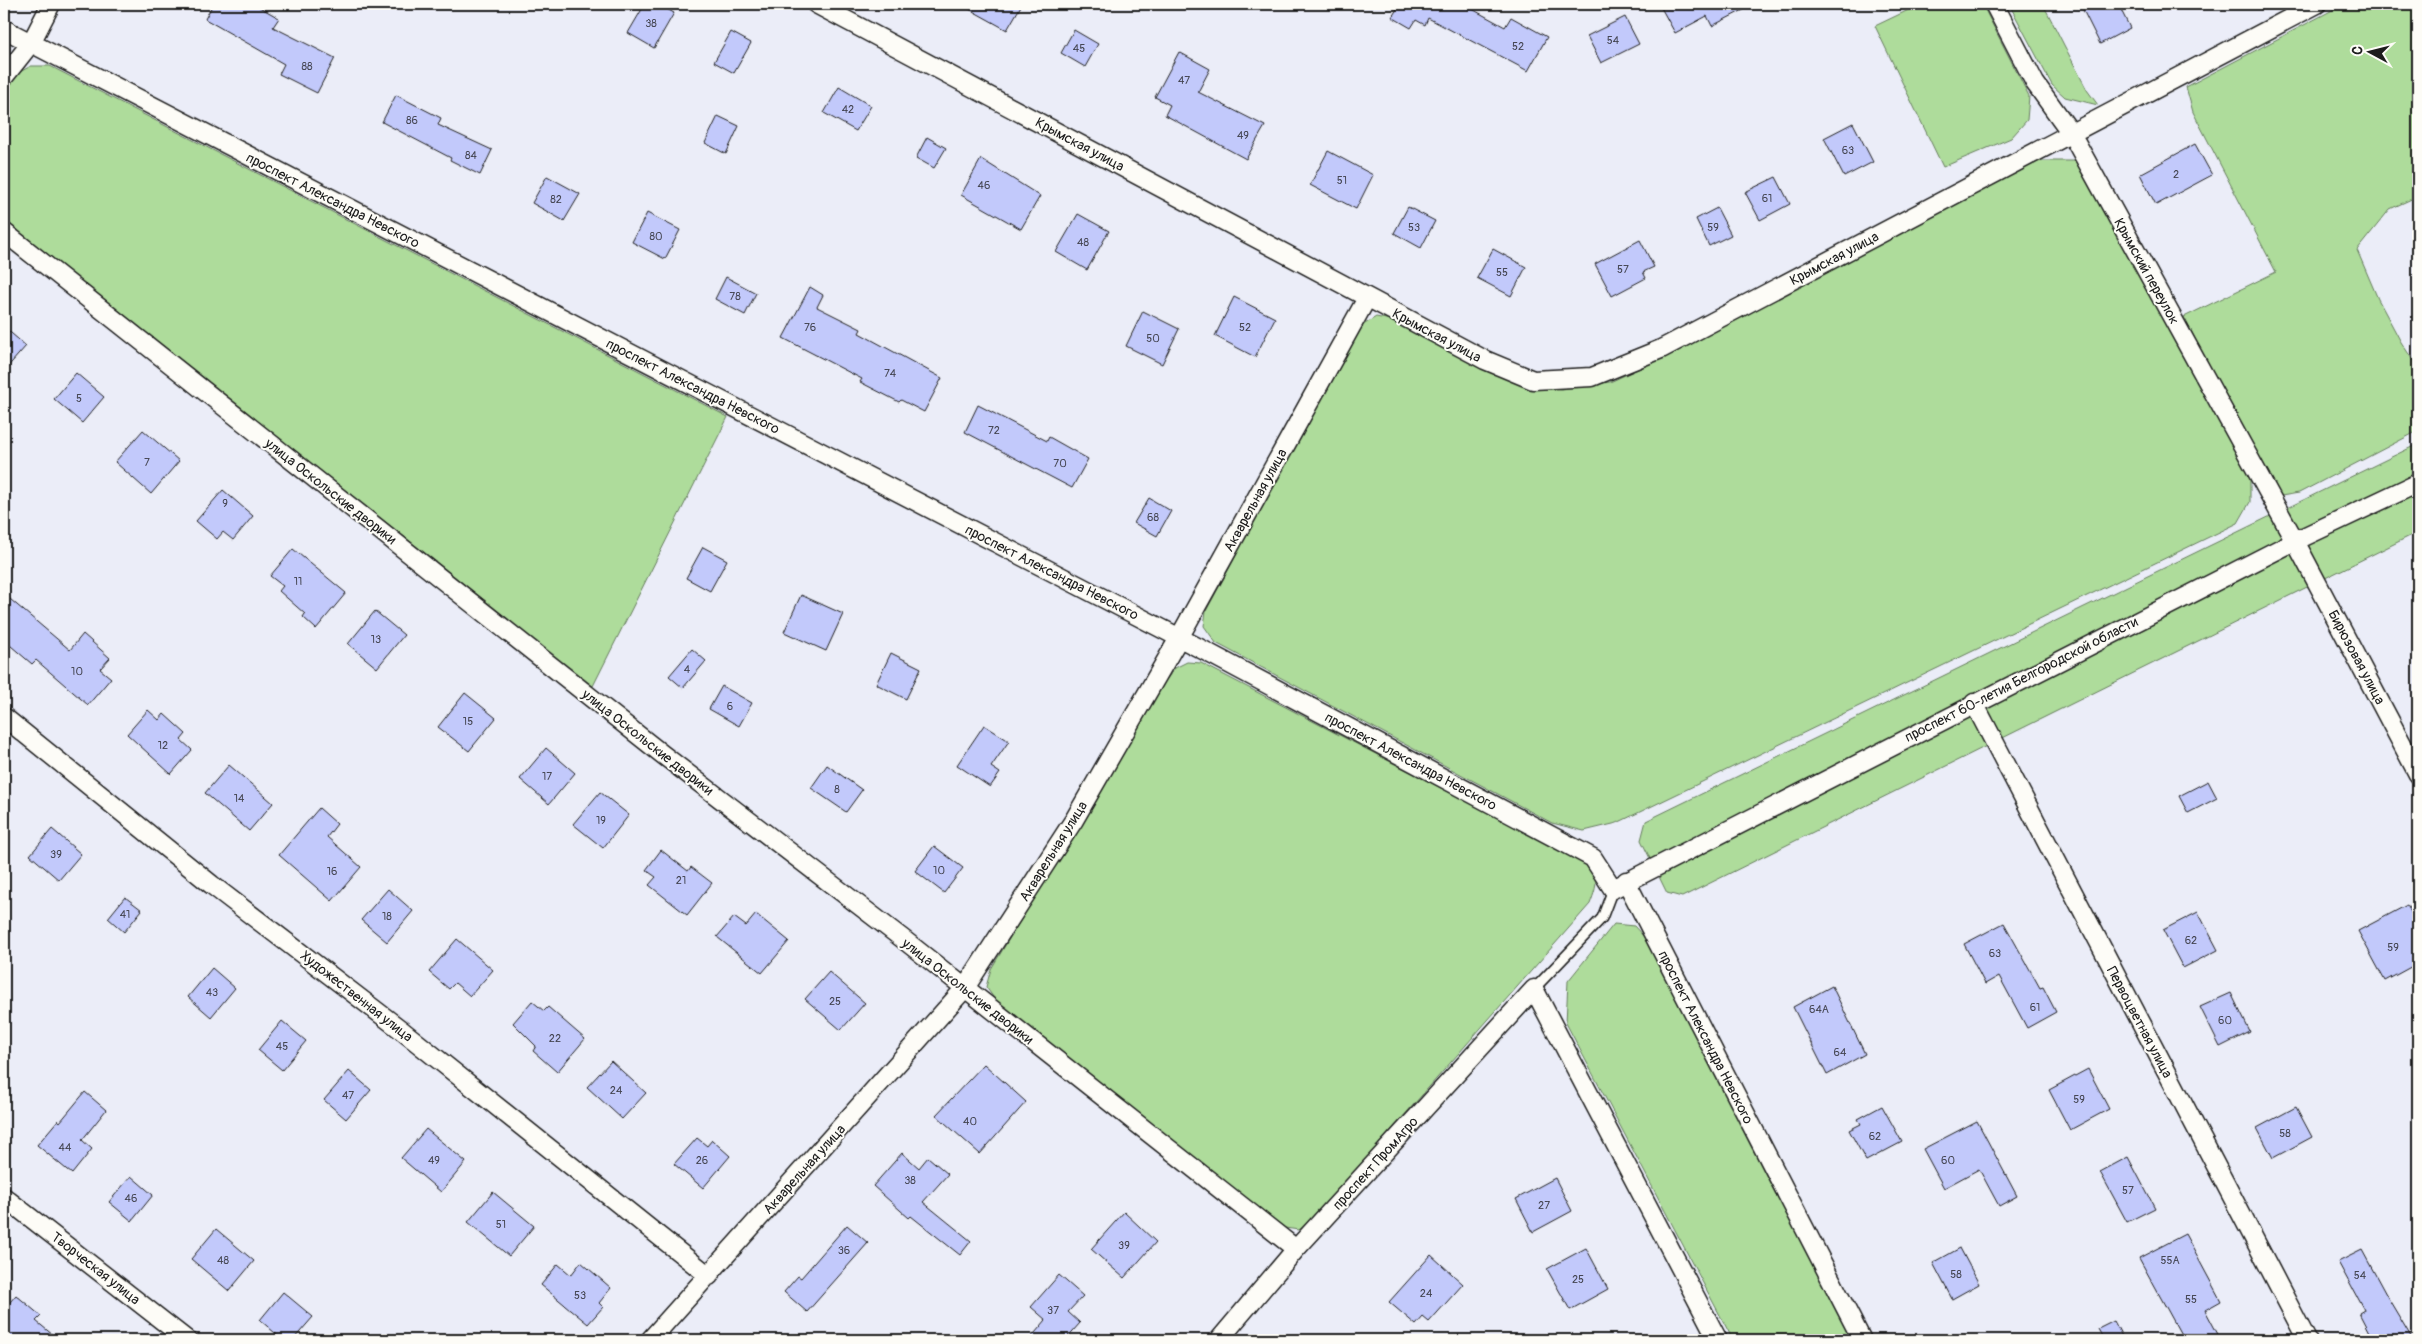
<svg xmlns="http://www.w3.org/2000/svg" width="2422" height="1344" font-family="Pangolin,sans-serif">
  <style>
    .green { fill: #aedc9b; stroke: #657c5c }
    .building { fill: #c2c9fb; stroke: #1c1c1c }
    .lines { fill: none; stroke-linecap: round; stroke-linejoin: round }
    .lane-casing { stroke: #1c1c1c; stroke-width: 12 }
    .street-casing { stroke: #1c1c1c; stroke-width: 21 }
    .lane { stroke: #fdfcf7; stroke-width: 9 }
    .street { stroke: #fdfcf7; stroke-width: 18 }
    .labels { text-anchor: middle; stroke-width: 4; stroke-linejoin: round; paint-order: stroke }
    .number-label { font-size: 11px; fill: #464754 }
    .street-label { font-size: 14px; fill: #1c1c1c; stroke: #fdfcf7 }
  </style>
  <rect width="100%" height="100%" fill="#ebedf8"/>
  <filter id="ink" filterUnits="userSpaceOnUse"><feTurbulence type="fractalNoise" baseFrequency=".02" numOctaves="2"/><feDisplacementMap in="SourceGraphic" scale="10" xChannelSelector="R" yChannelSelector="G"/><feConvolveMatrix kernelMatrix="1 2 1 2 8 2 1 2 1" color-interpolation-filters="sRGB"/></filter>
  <g filter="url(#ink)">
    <path class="green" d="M 1921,4 L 1982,4 L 2029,96 L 2027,120 L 2011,138 L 1943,167 L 1875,26 Z
      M 2009,4 L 2043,4 L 2087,90 L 2098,105 L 2065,97 L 2052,85 Z
      M 2344,4 L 2418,4 L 2418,196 L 2390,209 L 2357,250 L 2378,299 L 2401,342 L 2418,368 L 2418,431 L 2299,493 L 2281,496 L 2270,487 L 2184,317 L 2276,272 L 2193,112 L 2186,87 Z
      M 31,66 L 50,66 L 728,417 L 593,686 L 4,220 L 4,89 L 16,74 Z
      M 2039,161 L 2075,161 L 2098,175 L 2250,476 L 2250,502 L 2238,523 L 1617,823 L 1584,831 L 1552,823 L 1216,643 L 1204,626 L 1206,611 L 1360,327 L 1376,317 L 1396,321 L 1520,384 L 1561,389 L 1610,382 L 1668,355 Z
      M 2418,444 L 2418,532 L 1682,897 L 1667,893 L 1641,840 L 1646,821 Z
      M 1187,662 L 1201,663 L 1583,862 C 1599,879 1598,883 1590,904 L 1313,1219 L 1299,1230 L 1285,1228 L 1270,1219 L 996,1001 L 986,987 L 991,969 L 1163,684 L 1175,668 Z
      M 1614,924 L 1634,926 L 1646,939 L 1852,1340 L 1733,1340 L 1566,1023 L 1568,981 Z"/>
    <path class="building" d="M 213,4 L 254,4 L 279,18 L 273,27 L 335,58 L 317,93 L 279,74 L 284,64 L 205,19 Z
      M 645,4 L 658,4 L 674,13 L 654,48 L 628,33 Z
      M 960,4 L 1022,4 L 1007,30 Z
      M 1387,4 L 1463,4 L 1505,27 L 1511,17 L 1547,37 L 1528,71 L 1428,18 L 1425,25 L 1416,20 L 1411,28 L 1392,17 L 1397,9 Z
      M 1659,4 L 1755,4 L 1712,26 L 1707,16 L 1675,33 Z
      M 2080,4 L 2118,4 L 2130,28 L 2100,44 Z
      M 1625,17 L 1639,44 L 1601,63 L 1587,36 Z
      M 1074,30 L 1098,44 L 1085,67 L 1061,53 Z
      M 731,32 L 751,43 L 734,73 L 714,62 Z
      M 1179,52 L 1210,69 L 1198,92 L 1265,126 L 1246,159 L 1165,115 L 1170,105 L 1155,97 Z
      M 839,87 L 871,106 L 856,131 L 824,113 Z
      M 396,95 L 441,118 L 438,125 L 492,150 L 480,175 L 450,160 L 451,158 L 382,122 Z
      M 718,116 L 739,126 L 726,154 L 705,143 Z
      M 1853,123 L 1873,162 L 1844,177 L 1824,138 Z
      M 927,137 L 946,148 L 934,168 L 916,158 Z
      M 2195,144 L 2212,175 L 2156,205 L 2140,174 Z
      M 1328,151 L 1373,175 L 1356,209 L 1310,185 Z
      M 981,159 L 1040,196 L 1021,229 L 961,195 Z
      M 547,176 L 580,194 L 564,221 L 532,203 Z
      M 1776,177 L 1790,204 L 1760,220 L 1745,192 Z
      M 1408,207 L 1435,221 L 1421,248 L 1394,233 Z
      M 1717,208 L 1731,235 L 1709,246 L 1696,219 Z
      M 647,213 L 680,230 L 665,259 L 632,242 Z
      M 1078,214 L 1109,231 L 1087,270 L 1056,252 Z
      M 1640,240 L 1654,267 L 1643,272 L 1646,278 L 1612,296 L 1595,264 Z
      M 1493,249 L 1526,267 L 1511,296 L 1477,278 Z
      M 726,277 L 756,293 L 745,315 L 715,299 Z
      M 810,287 L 823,295 L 817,307 L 861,329 L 859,333 L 942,378 L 924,412 L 901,400 L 899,402 L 860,382 L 862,379 L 783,338 Z
      M 1234,297 L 1275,318 L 1255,357 L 1215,336 Z
      M 1143,311 L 1179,329 L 1162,364 L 1126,346 Z
      M 4,327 L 26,346 L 4,371 Z
      M 76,373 L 104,397 L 82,423 L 54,399 Z
      M 978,405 L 1047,441 L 1049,437 L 1088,459 L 1072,488 L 965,432 Z
      M 143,430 L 179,461 L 151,494 L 115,462 Z
      M 223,490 L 253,516 L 233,540 L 223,532 L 217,539 L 196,521 Z
      M 1149,498 L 1171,511 L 1157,536 L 1134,523 Z
      M 703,547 L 727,560 L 710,591 L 686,578 Z
      M 293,549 L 346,593 L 316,629 L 303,617 L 305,614 L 279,591 L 283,586 L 270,576 Z
      M 4,594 L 70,650 L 83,634 L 110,658 L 100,669 L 111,678 L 88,705 L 36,660 L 32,664 L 4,640 Z
      M 801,595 L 843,614 L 826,651 L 784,632 Z
      M 375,611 L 404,635 L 377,668 L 348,644 Z
      M 692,649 L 706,661 L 683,688 L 669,676 Z
      M 891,653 L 921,668 L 906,699 L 876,684 Z
      M 722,686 L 752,703 L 739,726 L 709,709 Z
      M 465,693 L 496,718 L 469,751 L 438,727 Z
      M 148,710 L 159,720 L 164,714 L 186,734 L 181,740 L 192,750 L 171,774 L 127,734 Z
      M 984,725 L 1009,741 L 991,767 L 1000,773 L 990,787 L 957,765 Z
      M 546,748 L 575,773 L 549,804 L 520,779 Z
      M 229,765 L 273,803 L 249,831 L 205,793 Z
      M 827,765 L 862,790 L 846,812 L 811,788 Z
      M 2208,781 L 2217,798 L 2188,813 L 2179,796 Z
      M 600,792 L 629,815 L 603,848 L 573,824 Z
      M 319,808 L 337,824 L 327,837 L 361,867 L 332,901 L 279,855 Z
      M 52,829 L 81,854 L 59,880 L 30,855 Z
      M 934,846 L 963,868 L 944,893 L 915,871 Z
      M 661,850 L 688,871 L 691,867 L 712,883 L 687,915 L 649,885 L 656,877 L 646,870 Z
      M 388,889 L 413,911 L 387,942 L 361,920 Z
      M 125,897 L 142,910 L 124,932 L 108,918 Z
      M 2407,905 L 2418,926 L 2418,963 L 2385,981 L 2358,931 Z
      M 2198,912 L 2218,950 L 2183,968 L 2163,930 Z
      M 756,914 L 789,941 L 762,973 L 717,937 L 734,917 L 746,926 Z
      M 2004,923 L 2040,988 L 2043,987 L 2056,1012 L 2027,1028 L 1999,976 L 1985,984 L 1964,944 Z
      M 457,939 L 493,970 L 470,996 L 455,983 L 449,989 L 429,972 Z
      M 212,968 L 235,988 L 211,1017 L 188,997 Z
      M 829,972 L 865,1003 L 841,1030 L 805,999 Z
      M 1832,986 L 1865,1054 L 1827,1075 L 1793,1007 Z
      M 2231,993 L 2250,1032 L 2220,1047 L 2200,1007 Z
      M 532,1001 L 544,1011 L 548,1007 L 585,1039 L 557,1072 L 533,1051 L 536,1046 L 513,1023 Z
      M 282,1021 L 306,1041 L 282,1070 L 258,1050 Z
      M 611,1061 L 646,1093 L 622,1119 L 587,1087 Z
      M 984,1064 L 1026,1102 L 980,1154 L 936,1115 Z
      M 2088,1069 L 2109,1109 L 2070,1130 L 2049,1090 Z
      M 349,1071 L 371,1090 L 346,1119 L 324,1100 Z
      M 85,1092 L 106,1110 L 82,1140 L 92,1149 L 72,1174 L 37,1145 L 58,1120 L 60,1122 Z
      M 1882,1106 L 1902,1142 L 1866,1161 L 1849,1130 L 1861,1124 L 1858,1119 Z
      M 2296,1107 L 2312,1137 L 2273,1158 L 2257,1128 Z
      M 1977,1121 L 2017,1196 L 1999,1206 L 1979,1169 L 1944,1188 L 1923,1149 Z
      M 426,1129 L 466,1162 L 441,1192 L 401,1158 Z
      M 697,1138 L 707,1146 L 712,1140 L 730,1156 L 703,1188 L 674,1164 Z
      M 902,1153 L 919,1168 L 928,1157 L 948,1174 L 923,1202 L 971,1241 L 960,1255 L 911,1216 L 909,1218 L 873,1186 Z
      M 2128,1157 L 2155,1208 L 2127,1222 L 2100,1172 Z
      M 131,1176 L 153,1195 L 132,1221 L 109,1202 Z
      M 1555,1178 L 1572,1211 L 1533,1232 L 1516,1199 Z
      M 493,1192 L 534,1226 L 509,1256 L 468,1222 Z
      M 1124,1212 L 1156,1242 L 1124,1278 L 1091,1249 Z
      M 847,1225 L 868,1243 L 807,1312 L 784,1292 L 798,1276 L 801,1278 Z
      M 216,1229 L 254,1261 L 229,1291 L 191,1259 Z
      M 2185,1234 L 2221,1301 L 2205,1310 L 2221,1340 L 2184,1340 L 2139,1258 Z
      M 1586,1248 L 1608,1289 L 1570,1310 L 1547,1269 Z
      M 1960,1248 L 1979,1284 L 1952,1299 L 1933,1263 Z
      M 2362,1250 L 2388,1298 L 2413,1340 L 2373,1340 L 2359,1313 L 2364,1310 L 2338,1262 Z
      M 1431,1255 L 1463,1284 L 1429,1322 L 1423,1317 L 1416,1325 L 1389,1302 Z
      M 581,1262 L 611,1288 L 599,1303 L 603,1307 L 588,1324 L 541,1285 L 558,1264 L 571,1275 Z
      M 1059,1275 L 1083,1296 L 1068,1312 L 1080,1323 L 1065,1340 L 1029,1340 L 1046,1320 L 1031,1307 Z
      M 283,1292 L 313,1317 L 293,1340 L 283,1340 L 260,1320 Z
      M 16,1295 L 41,1316 L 36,1321 L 59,1340 L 4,1340 L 4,1309 Z
      M 2114,1321 L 2124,1340 L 2104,1340 L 2098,1329 Z"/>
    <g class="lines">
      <defs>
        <path id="lane" d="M 1534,989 L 1602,918 L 1613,889"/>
        <path id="street" d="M 816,4 L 1485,360 L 1533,380 L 1592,377 L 1661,349 L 2317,4
          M 1994,4 L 2035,83 L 2071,133 L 2295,541 L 2418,774
          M 4,29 L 1205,651 L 1593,858 L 1613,889 L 2295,541 L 2418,483
          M 4,77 L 31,43 L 51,4
          M 4,232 L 662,754 L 903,939 L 1296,1249
          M 1974,703 L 2307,1340
          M 4,717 L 212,885 L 400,1029 L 709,1276
          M 1626,881 L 1862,1340
          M 4,1197 L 187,1340
          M 650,1340 L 965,988 L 1074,820 L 1179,638 L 1367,298
          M 1219,1340 L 1296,1249 L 1534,989 L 1718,1340"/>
      </defs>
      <use href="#lane" class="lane-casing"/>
      <use href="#street" class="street-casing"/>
      <use href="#lane" class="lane"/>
      <use href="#street" class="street"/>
    </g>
  </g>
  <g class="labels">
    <g class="number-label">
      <text x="651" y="27">38</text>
      <text x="1613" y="44">54</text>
      <text x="1518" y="50">52</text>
      <text x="1079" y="52">45</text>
      <text x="307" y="70">88</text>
      <text x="1184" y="84">47</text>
      <text x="848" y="113">42</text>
      <text x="412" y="124">86</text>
      <text x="1243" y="139">49</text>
      <text x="1848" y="154">63</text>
      <text x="471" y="159">84</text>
      <text x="2176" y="178">2</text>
      <text x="1342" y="184">51</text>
      <text x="984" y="189">46</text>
      <text x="1767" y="202">61</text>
      <text x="556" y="203">82</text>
      <text x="1414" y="231">53</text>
      <text x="1713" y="231">59</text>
      <text x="656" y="240">80</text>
      <text x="1083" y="246">48</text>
      <text x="1623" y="273">57</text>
      <text x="1502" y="276">55</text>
      <text x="735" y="300">78</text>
      <text x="810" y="331">76</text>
      <text x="1245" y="331">52</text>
      <text x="1153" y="342">50</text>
      <text x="890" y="377">74</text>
      <text x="79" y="402">5</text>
      <text x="994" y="434">72</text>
      <text x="147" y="466">7</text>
      <text x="1060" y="467">70</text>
      <text x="225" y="507">9</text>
      <text x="1153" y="521">68</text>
      <text x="298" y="585">11</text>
      <text x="376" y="643">13</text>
      <text x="687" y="673">4</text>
      <text x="77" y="675">10</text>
      <text x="730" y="710">6</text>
      <text x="468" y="725">15</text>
      <text x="163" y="749">12</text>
      <text x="547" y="780">17</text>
      <text x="837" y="793">8</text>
      <text x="239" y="802">14</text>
      <text x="601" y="824">19</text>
      <text x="56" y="858">39</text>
      <text x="939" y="874">10</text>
      <text x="332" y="875">16</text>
      <text x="681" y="884">21</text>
      <text x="125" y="918">41</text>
      <text x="387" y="920">18</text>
      <text x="2191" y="944">62</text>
      <text x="2393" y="951">59</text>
      <text x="1995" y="957">63</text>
      <text x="212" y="996">43</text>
      <text x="835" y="1005">25</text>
      <text x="2035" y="1011">61</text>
      <text x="1819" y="1013">64А</text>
      <text x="2225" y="1024">60</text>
      <text x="555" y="1042">22</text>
      <text x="282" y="1050">45</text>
      <text x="1840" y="1056">64</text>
      <text x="616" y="1094">24</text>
      <text x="348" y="1099">47</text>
      <text x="2079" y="1103">59</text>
      <text x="970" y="1125">40</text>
      <text x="2285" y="1137">58</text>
      <text x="1875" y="1140">62</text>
      <text x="65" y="1151">44</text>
      <text x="434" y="1164">49</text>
      <text x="702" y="1164">26</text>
      <text x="1948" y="1164">60</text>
      <text x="910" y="1184">38</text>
      <text x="2128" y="1194">57</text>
      <text x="131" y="1202">46</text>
      <text x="1544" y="1209">27</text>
      <text x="501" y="1228">51</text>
      <text x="1124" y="1249">39</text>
      <text x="844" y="1254">36</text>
      <text x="223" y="1264">48</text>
      <text x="2170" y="1264">55А</text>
      <text x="1956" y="1278">58</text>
      <text x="2360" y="1279">54</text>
      <text x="1578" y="1283">25</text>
      <text x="1426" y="1297">24</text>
      <text x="580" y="1299">53</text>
      <text x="2191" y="1303">55</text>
      <text x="1053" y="1314">37</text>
    </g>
    <g class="street-label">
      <text transform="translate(1080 144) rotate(28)" y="5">Крымская улица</text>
      <text transform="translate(333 200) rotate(27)" y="5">проспект Александра Невского</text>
      <text transform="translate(1834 258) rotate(-28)" y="5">Крымская улица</text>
      <text transform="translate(2147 271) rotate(61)" y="5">Крымский переулок</text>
      <text transform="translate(1437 335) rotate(28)" y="5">Крымская улица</text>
      <text transform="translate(693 386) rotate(27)" y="5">проспект Александра Невского</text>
      <text transform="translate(331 491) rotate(38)" y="5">улица Оскольские дворики</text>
      <text transform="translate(1255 500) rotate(-61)" y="5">Акварельная улица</text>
      <text transform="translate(1052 572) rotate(27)" y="5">проспект Александра Невского</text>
      <text transform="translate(2357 657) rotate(62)" y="5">Бирюзовая улица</text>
      <text transform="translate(2021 679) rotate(-27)" y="5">проспект 60-летия Белгородской области</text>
      <text transform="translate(648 742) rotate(38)" y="5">улица Оскольские дворики</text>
      <text transform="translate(1411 761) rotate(28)" y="5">проспект Александра Невского</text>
      <text transform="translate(1053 851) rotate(-58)" y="5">Акварельная улица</text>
      <text transform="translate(968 991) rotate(38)" y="5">улица Оскольские дворики</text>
      <text transform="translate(357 996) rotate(38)" y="5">Художественная улица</text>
      <text transform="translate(2140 1022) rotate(62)" y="5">Первоцветная улица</text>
      <text transform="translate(1706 1037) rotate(63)" y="5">проспект Александра Невского</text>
      <text transform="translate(1375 1163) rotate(-48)" y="5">проспект ПромАгро</text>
      <text transform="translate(804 1169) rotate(-48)" y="5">Акварельная улица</text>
      <text transform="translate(96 1268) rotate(38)" y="5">Творческая улица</text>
    </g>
  </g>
  <rect width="2422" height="1344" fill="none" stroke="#fdfcf7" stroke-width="20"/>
  <rect x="10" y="10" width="2402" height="1324" fill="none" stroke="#1c1c1c" stroke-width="2" filter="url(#ink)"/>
  <g transform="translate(2370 52) rotate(277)" stroke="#fdfcf7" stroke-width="4" paint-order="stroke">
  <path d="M0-4L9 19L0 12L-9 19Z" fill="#1c1c1c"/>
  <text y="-8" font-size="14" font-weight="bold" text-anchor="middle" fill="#1c1c1c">С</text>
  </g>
</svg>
